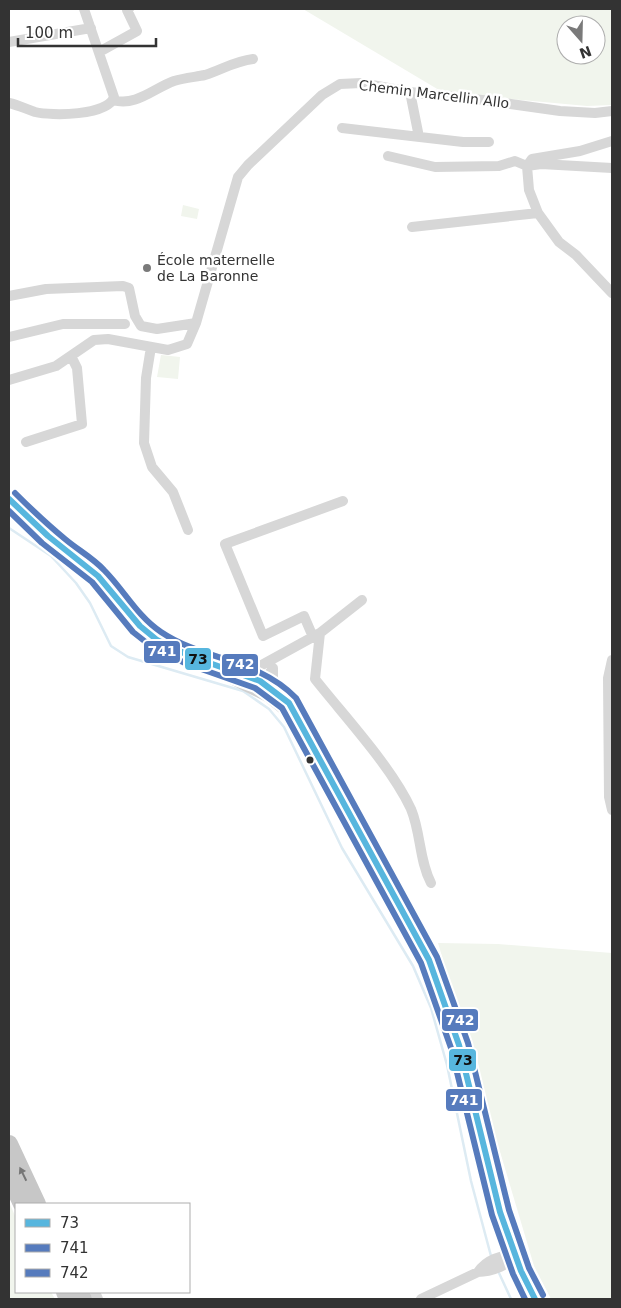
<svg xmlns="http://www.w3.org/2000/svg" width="621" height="1308" font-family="'DejaVu Sans',sans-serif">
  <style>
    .green { fill: #f1f5ed; fill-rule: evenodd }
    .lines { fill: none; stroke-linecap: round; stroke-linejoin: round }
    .stream { stroke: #ddebf3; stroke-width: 2.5 }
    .minor { stroke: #d7d7d7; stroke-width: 10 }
    .secondary { stroke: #d0d0d0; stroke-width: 15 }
    .trunk { stroke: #c7c7c7; stroke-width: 18 }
    .bus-1-casing { stroke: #fff; stroke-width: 10 }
    .bus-2-casing { stroke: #fff; stroke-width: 10 }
    .bus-3-casing { stroke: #fff; stroke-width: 10 }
    .bus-1 { stroke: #57b6de; stroke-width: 6 }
    .bus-2 { stroke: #567bbd; stroke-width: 6 }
    .bus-3 { stroke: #567bbd; stroke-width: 6 }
    .oneway { fill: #767676 }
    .poi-dot { fill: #7a7a7a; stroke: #fff; stroke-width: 2 }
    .bus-dot { fill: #333; stroke: #fff; stroke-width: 2 }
    .labels { text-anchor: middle; stroke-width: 5; stroke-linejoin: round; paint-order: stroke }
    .street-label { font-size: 14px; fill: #333; stroke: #fff }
    .poi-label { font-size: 14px; fill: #333; stroke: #fff; text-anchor: start }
    .line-badge { stroke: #fff; stroke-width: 2 }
    .badge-label { font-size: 14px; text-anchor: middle; font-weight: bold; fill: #fff }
    .pale-badge-label { font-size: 14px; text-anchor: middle; font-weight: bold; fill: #111 }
  </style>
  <rect width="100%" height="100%" fill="#fff"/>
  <path class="green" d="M 303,9 L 612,9 L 612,105 L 587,106 L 444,93 ZM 566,25 L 596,25 L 596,55 L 566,55 Z
    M 183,205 L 199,209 L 197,219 L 181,216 Z
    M 161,355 L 180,357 L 178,379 L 157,377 Z
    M 438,943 L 498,944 L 612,953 L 612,1299 L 551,1299 L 534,1266 Z
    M 9,1202 L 16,1218 L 16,1292 L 51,1292 L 55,1299 L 9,1299 Z"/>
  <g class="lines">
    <path class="stream" d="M 9,528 L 51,556 L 76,583 L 90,603 L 111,646 L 128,657 L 243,691 L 269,709 L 284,727 L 342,848 L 413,966 L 431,1008 L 447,1065 L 471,1181 L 491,1256
      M 499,1273 L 511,1299"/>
    <path class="minor" d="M 9,42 L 91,28
      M 99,52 L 137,31 L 127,10 L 129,9
      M 410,92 L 419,137
      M 113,100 C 136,107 154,88 174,81 C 184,78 195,77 205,75 C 221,70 235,61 253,59
      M 9,103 C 18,105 26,109 35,112 C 51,116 108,116 114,97 L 84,9
      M 342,128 L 463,142 L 489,142
      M 612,141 L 580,151 L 532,159 L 527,166 L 529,190 L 538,213 L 559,242 L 576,255 L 612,293
      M 388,156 L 435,167 L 499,166 L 515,161 L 527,166 L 541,164 L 612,168
      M 412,227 L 538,213
      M 9,296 L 46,289 L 123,286 L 129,288 L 135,316 L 141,326 L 157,329 L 196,323
      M 9,337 L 63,324 L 125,324
      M 151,347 L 146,378 L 144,443 L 152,467 L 173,492 L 188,530
      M 9,380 L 56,366 L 94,340 L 108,339 L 168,350 L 187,344 L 196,323 L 238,177 L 248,165 L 322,95 L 340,84 L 361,83 L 410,92 L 482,100 L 560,111 L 595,113 L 612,111
      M 26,442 L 82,424 L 77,368 L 71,356
      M 320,633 L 362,600
      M 313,637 L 304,616 L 263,636 L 225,544 L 343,501
      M 612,660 L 608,678 L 609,797 L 612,810
      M 273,668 L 273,678 L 278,691
      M 239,671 L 260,666 L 320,633 L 315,679 C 345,717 391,766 411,809 C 421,833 419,860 431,883
      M 245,678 L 263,681 L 272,670
      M 478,1272 C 486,1260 501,1254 515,1256
      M 95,1292 L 98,1299
      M 421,1299 L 478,1272 C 492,1272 506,1266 515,1256"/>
    <path class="secondary" d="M 9,499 L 51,538 L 100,578 L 130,617 L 146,632 L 159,641 L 269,695 L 284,707 L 300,726 L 423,946 C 439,983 453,1021 463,1060 C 484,1140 495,1226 535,1299"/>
    <path class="trunk" d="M 9,1144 L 37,1204
      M 9,1176 L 22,1204
      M 65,1292 L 68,1299
      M 79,1292 L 83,1299"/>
    <defs>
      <path id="bus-1" d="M 9,499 L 48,536 L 98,576 L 140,626 L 157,640 L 190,656 L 260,681 L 289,703 L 429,960 L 459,1045 L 500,1212 L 521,1271 L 535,1299"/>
      <path id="bus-2" d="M 9,511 L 42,543 L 92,582 L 133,632 L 152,647 L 187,664 L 255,688 L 282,708 L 421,963 L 451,1048 L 492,1215 L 513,1274 L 525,1299"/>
      <path id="bus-3" d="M 15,493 C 31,509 48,525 65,539 C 78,550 93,558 104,570 C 124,590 137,616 161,632 C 204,661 257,658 296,698 L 437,957 L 468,1043 L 509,1210 L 529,1268 L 543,1295"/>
    </defs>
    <use href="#bus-1" class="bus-1-casing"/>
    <use href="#bus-2" class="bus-2-casing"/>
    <use href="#bus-3" class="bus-3-casing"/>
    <use href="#bus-1" class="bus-1"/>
    <use href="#bus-2" class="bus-2"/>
    <use href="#bus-3" class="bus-3"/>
  </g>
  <defs><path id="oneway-solid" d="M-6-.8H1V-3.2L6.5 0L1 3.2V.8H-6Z" transform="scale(1.25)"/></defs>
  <use class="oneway" href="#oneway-solid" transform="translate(23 1174) rotate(-116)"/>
  <circle class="poi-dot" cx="147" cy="268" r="5"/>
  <circle class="bus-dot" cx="310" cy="760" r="4.5"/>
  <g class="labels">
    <g class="street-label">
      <text transform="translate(434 94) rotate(7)" y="5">Chemin Marcellin Allo</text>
    </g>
    <g class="poi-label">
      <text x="157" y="265">École maternelle<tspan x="157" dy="16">de La Baronne</tspan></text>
    </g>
  </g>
  <g class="line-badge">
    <rect x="143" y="640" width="38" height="24" rx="5" fill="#567bbd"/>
    <rect x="184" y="647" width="28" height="24" rx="5" fill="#57b6de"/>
    <rect x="221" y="653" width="38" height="24" rx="5" fill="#567bbd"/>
    <rect x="441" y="1008" width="38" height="24" rx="5" fill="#567bbd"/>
    <rect x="448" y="1048" width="29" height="24" rx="5" fill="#57b6de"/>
    <rect x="445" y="1088" width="38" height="24" rx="5" fill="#567bbd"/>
  </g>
  <g class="badge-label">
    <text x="162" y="656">741</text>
    <text x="240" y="669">742</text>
    <text x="460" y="1025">742</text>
    <text x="464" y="1105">741</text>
  </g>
  <g class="pale-badge-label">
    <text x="198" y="664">73</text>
    <text x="463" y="1065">73</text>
  </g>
  <rect width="621" height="1308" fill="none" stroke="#333333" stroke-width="20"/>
  <rect x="15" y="1203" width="175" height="90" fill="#ffffff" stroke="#adadad"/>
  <rect x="25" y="1219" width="25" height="8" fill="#57b6de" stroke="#adadad"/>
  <text x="60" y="1228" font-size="15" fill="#333333">73</text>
  <rect x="25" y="1244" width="25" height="8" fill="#567bbd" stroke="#adadad"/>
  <text x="60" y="1253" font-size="15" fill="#333333">741</text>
  <rect x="25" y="1269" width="25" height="8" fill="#567bbd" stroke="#adadad"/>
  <text x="60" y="1278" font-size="15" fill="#333333">742</text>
  <g transform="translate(581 40) rotate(160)"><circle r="24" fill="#ffffff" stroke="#adadad"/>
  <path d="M0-4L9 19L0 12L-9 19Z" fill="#7a7a7a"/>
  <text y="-8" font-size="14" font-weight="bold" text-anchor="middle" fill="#333333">N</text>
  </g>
  <path d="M18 38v8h138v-8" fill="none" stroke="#333333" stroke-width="2.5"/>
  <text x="25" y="38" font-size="15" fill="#333333" stroke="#ffffff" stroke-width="4" paint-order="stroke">100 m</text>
</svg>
